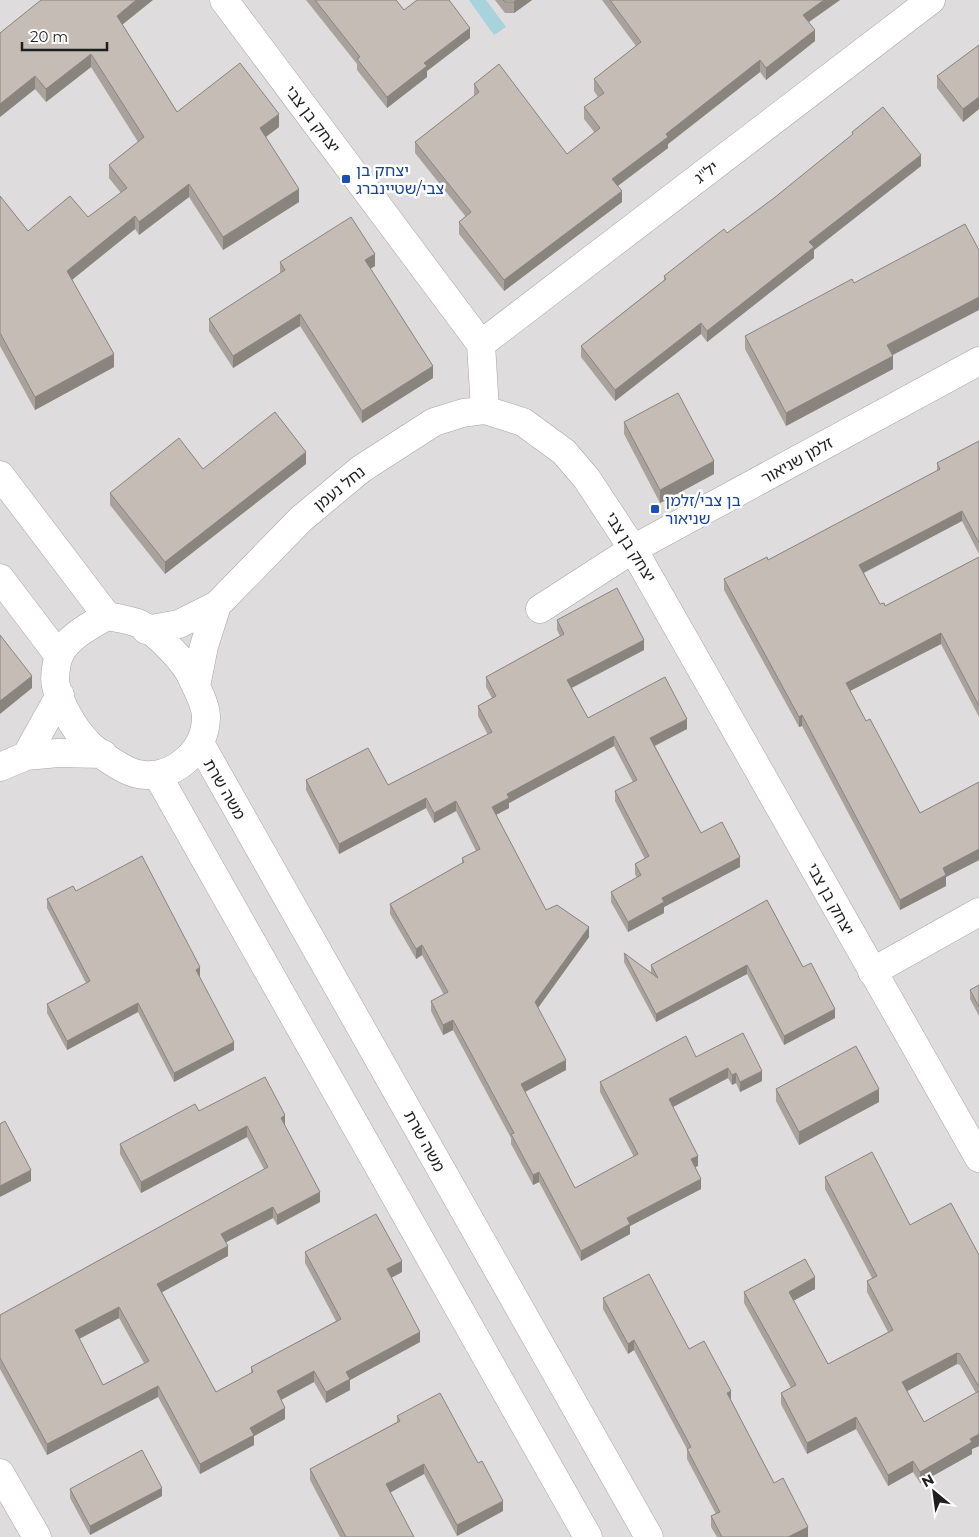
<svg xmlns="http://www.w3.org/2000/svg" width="979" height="1537" font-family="Montserrat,'Noto Sans Hebrew',sans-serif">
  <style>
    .residential { fill: #dedcdd }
    .water { fill: #a7d3dd }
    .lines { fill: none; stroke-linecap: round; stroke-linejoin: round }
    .minor-casing { stroke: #a6a6a6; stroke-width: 29 }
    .minor { stroke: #fff; stroke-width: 28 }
    .wall { fill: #a9a29c; fill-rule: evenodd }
    .shaded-wall { fill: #8a847f }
    .building { fill: #c5bcb5; stroke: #8a847f; fill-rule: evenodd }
    .transit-dot { fill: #1a4fb4; stroke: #fff; stroke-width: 2 }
    .labels { text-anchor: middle; stroke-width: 5; stroke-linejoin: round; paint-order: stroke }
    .street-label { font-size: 16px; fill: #1f1f1f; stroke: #fff }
    .transit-label { font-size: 16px; fill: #164399; stroke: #fff; text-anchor: start }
  </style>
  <rect width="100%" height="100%" fill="#f0ece6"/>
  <path class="residential" d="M 0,0 L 979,0 L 979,1537 L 0,1537 Z"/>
  <path class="water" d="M 469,0 L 486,0 L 506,27 L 494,35 Z"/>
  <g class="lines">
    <defs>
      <path id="minor" d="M 224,0 L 481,344 L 485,410
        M 481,344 L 931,0
        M 0,475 L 107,616
        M 0,578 L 59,656
        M 540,609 L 633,549 L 979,361
        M 107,616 C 117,618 131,620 140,624 C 157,633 185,661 192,678 C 197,689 206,705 206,717 C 206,752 172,781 138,774 C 125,772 96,752 87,742 C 74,729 60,704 56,686 C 54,680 56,663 59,656 C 66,638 91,625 107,616 Z
        M 146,630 L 179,624 L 217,605 L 301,519 L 361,469 L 434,422 L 463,413 L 485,410 L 523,422 L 564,452 L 587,479 L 633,549 L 979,1158
        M 196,686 L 204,646 L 217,605
        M 201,745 L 649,1537
        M 26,756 L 60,695
        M 0,767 L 26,756 L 58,753 L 103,754
        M 158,776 L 588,1537
        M 872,972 L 979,912
        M 0,1473 L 37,1537"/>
    </defs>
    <use href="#minor" class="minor-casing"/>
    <use href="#minor" class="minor"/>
  </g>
  <path class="wall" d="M 306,0 L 396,0 L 404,10 L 470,38 L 427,71 L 427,77 L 387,108 L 357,70 L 357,64 Z
    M 495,0 L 532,0 L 514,13 L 505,13 Z
    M 602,0 L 840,0 L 809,22 L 815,41 L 766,80 L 760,72 L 668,144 L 668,148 L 618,186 L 622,202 L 504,291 L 459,234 L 459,222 L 466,217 L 415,153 L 415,142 L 474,96 L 474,84 L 567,154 L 595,133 L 584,119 L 584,107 L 598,97 L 594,91 L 594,79 L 636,46 Z
    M 122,24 L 177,112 L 279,127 L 266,137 L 299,202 L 223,250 L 189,197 L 139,235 L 135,229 L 72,279 L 114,367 L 35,410 L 0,346 L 0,196 L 28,231 L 88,217 L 121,193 L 109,178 L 109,165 L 138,142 L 91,67 L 46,102 L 35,89 L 0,117 L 0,33 Z
    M 979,45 L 979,109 L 963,122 L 937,88 L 937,76 Z
    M 852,132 L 921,166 L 814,250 L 814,258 L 707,342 L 701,334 L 615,401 L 581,357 L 581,346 L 664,280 L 664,276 L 727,233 L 774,198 L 852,136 Z
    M 280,262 L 375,266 L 370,269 L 433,378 L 362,423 L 300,326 L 233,368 L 209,331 L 209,319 L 280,274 Z
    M 745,336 L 892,356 L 893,369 L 786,426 L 745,349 Z
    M 624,422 L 714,474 L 660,503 L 624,434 Z
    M 979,441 L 979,554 L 962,521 L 864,573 L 880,604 L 885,606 L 979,557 L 979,717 L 941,644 L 850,691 L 866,721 L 920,813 L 979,782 L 979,860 L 946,877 L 946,886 L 900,910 L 802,726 L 799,727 L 724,590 L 724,579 L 768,560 L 937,471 L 937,463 Z
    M 306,464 L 165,574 L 110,505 L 110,493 L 203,469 Z
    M 557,620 L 644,650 L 572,688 L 588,718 L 687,729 L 655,746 L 701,833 L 740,867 L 664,907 L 664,913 L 628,932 L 611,902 L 611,892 L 637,878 L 635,874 L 635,864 L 645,859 L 615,801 L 615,791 L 633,782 L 614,746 L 509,803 L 509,808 L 496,815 L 546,910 L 589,937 L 538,1008 L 566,1070 L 525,1092 L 575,1188 L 634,1157 L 600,1092 L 600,1082 L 696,1057 L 762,1081 L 740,1092 L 736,1083 L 732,1085 L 728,1078 L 673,1107 L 698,1166 L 695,1167 L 701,1189 L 630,1226 L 630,1234 L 581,1261 L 539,1182 L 533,1185 L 511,1144 L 511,1138 L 453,1030 L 443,1035 L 431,1011 L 431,1001 L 444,995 L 422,955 L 416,959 L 390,914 L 390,904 L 462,863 L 462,858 L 476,851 L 456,811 L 434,823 L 426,808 L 339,854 L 306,790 L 306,780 L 388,785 L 488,735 L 478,716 L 478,706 L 492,698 L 486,687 L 486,677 L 560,636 L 557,630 Z
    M 76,891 L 200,976 L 199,977 L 234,1050 L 174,1082 L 138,1012 L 67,1050 L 47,1013 L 47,1004 L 86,983 L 47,908 L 47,899 Z
    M 767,900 L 803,967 L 835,1018 L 784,1045 L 747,974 L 656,1022 L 624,962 L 624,953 L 651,973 L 651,965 Z
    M 979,985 L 979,1016 L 970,999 L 970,990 Z
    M 776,1089 L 879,1102 L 799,1145 L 776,1101 Z
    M 199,1111 L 285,1126 L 320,1202 L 277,1225 L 273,1218 L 226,1242 L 228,1256 L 162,1292 L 216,1392 L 251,1373 L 251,1367 L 336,1321 L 305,1263 L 305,1252 L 402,1272 L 391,1278 L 420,1342 L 350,1380 L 350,1390 L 326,1403 L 314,1382 L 281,1400 L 285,1419 L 254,1436 L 254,1445 L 200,1474 L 158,1397 L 47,1455 L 0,1369 L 0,1315 L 264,1169 L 247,1137 L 141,1193 L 120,1154 L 120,1144 ZM 119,1318 L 144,1363 L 103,1385 L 79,1339 Z
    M 825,1177 L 910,1225 L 979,1255 L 979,1446 L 972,1449 L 972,1454 L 920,1483 L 913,1472 L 888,1486 L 856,1429 L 807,1454 L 781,1404 L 781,1393 L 791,1388 L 744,1303 L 744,1292 L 815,1289 L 793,1301 L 828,1364 L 888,1332 L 867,1292 L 867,1281 L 872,1278 L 825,1189 ZM 957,1364 L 960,1365 L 976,1393 L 924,1422 L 907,1391 Z
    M 603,1298 L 689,1349 L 731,1400 L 774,1483 L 808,1537 L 717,1537 L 711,1527 L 711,1516 L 716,1514 L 687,1459 L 687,1449 L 634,1350 L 628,1354 L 603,1309 Z
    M 397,1416 L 503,1511 L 457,1536 L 424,1474 L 390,1492 L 414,1537 L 340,1537 L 310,1480 L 310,1469 L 397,1422 Z
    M 70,1489 L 162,1496 L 90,1535 L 70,1498 Z"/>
  <path class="shaded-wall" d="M 136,0 L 153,0 L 117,29 L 117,16 Z
    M 516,0 L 532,0 L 514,13 L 514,2 Z
    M 824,0 L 840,0 L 803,26 L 803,15 Z
    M 470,28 L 470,38 L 427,71 L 427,77 L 387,108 L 387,97 L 424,63 Z
    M 815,30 L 815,41 L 766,80 L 766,68 Z
    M 91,54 L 91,67 L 46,102 L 46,89 Z
    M 760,60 L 760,72 L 668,144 L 668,148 L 612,190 L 612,179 L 666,134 Z
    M 35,76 L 35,89 L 0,117 L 0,104 Z
    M 979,97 L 979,109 L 963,122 L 963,109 Z
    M 279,114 L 279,127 L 260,141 L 260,128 Z
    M 921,155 L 921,166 L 814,250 L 814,258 L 707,342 L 707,331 L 809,242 Z
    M 189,184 L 189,197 L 139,235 L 139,222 Z
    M 299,189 L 299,202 L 223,250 L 223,237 Z
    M 622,191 L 622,202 L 504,291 L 504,280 Z
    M 135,216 L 135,229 L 67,284 L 67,271 Z
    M 375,254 L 375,266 L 365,272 L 365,260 Z
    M 979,297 L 979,310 L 887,358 L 887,345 Z
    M 300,314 L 300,326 L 233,368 L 233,356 Z
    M 701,323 L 701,334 L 615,401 L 615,390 Z
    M 114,354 L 114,367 L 35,410 L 35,397 Z
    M 893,356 L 893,369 L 786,426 L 786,413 Z
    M 433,366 L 433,378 L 362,423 L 362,411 Z
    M 306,452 L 306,464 L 165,574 L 165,562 Z
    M 714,461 L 714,474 L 660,503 L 660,490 Z
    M 962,511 L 962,521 L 859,575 L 859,565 Z
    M 941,633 L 941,644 L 846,693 L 846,683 Z
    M 644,640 L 644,650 L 567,690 L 567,680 Z
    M 32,676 L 32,688 L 0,714 L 0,701 Z
    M 802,715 L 802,726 L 799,727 L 799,717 Z
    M 687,719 L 687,729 L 650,748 L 650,738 Z
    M 614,736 L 614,746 L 509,803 L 509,808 L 492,817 L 492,807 L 507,794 Z
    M 426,798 L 426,808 L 339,854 L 339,844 Z
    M 456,801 L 456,811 L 434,823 L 434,813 Z
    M 979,849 L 979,860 L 946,877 L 946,886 L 900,910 L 900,900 L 943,868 Z
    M 740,857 L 740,867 L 664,907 L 664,913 L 628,932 L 628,922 L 662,898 Z
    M 589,927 L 589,937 L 535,1012 L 535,1002 Z
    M 422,945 L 422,955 L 416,959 L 416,949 Z
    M 747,965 L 747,974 L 656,1022 L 656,1014 Z
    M 200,967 L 200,976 L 196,979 L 196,970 Z
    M 138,1003 L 138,1012 L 67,1050 L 67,1041 Z
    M 835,1009 L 835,1018 L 784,1045 L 784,1036 Z
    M 453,1020 L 453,1030 L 443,1035 L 443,1025 Z
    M 234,1042 L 234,1050 L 174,1082 L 174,1073 Z
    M 566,1060 L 566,1070 L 521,1094 L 521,1084 Z
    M 728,1068 L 728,1078 L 669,1109 L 669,1099 Z
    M 762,1071 L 762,1081 L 740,1092 L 740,1082 Z
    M 736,1073 L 736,1083 L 732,1085 L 732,1075 Z
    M 879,1089 L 879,1102 L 799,1145 L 799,1132 Z
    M 285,1115 L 285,1126 L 281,1118 Z
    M 247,1126 L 247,1137 L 141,1193 L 141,1182 Z
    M 698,1156 L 698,1166 L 691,1169 L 691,1159 Z
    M 31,1170 L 31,1181 L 0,1197 L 0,1186 Z
    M 539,1172 L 539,1182 L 533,1185 L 533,1175 Z
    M 701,1179 L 701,1189 L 630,1226 L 630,1234 L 581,1261 L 581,1251 L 627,1218 Z
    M 320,1192 L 320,1202 L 277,1225 L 277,1215 Z
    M 273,1207 L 273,1218 L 221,1245 L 221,1234 Z
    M 228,1246 L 228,1256 L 157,1295 L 157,1284 Z
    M 402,1261 L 402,1272 L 387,1280 L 387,1269 Z
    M 815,1277 L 815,1289 L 789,1303 L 789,1292 Z
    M 119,1307 L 119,1318 L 75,1341 L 75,1330 Z
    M 420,1332 L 420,1342 L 350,1380 L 350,1390 L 326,1403 L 326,1392 L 346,1372 Z
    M 634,1340 L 634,1350 L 628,1354 L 628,1344 Z
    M 957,1353 L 957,1364 L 902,1394 L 902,1382 Z
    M 314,1371 L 314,1382 L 277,1402 L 277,1391 Z
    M 158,1386 L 158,1397 L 47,1455 L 47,1444 Z
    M 731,1391 L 731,1401 L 727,1393 Z
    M 285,1408 L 285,1419 L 254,1436 L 254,1445 L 200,1474 L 200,1464 L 250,1428 Z
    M 856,1417 L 856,1429 L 807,1454 L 807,1443 Z
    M 979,1434 L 979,1446 L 972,1449 L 972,1454 L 920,1483 L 920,1472 Z
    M 913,1461 L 913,1472 L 888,1486 L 888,1475 Z
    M 424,1464 L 424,1474 L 386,1495 L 386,1484 Z
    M 162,1488 L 162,1496 L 90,1535 L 90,1526 Z
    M 503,1501 L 503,1511 L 457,1536 L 457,1525 Z
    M 808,1527 L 808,1537 L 788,1537 Z"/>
  <path class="building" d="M 41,0 L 136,0 L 117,16 L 177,112 L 240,63 L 279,114 L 260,128 L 299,189 L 223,237 L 189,184 L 139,222 L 135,216 L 67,271 L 114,354 L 35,397 L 0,333 L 0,196 L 28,231 L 70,196 L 88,217 L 127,188 L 109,165 L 144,137 L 91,54 L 46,89 L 35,76 L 0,104 L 0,33 Z
    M 315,0 L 396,0 L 404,10 L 417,0 L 449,0 L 470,28 L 424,63 L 427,66 L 387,97 L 357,59 L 360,57 Z
    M 503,0 L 516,0 L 514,2 L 505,2 Z
    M 610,0 L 824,0 L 803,15 L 815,30 L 766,68 L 760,60 L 666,134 L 668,137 L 612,179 L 622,191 L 504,280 L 459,222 L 471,212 L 415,142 L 479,92 L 474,84 L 499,64 L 567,154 L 600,128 L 584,107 L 604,93 L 594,79 L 641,42 Z
    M 979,45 L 979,97 L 963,109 L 937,76 Z
    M 883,107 L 921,155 L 809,242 L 814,247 L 707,331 L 701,323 L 615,390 L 581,346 L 666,279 L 664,276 L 724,229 L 727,233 L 774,198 L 853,134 L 852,132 Z
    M 351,217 L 375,254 L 365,260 L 433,366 L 362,411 L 300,314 L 233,356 L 209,319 L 285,270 L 280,262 Z
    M 965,224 L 979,250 L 979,297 L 887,345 L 893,356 L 786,413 L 745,336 L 852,279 L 854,283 Z
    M 678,393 L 714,461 L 660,490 L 624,422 Z
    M 275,412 L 306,452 L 165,562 L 110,493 L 179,438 L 203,469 Z
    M 979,441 L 979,543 L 962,511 L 859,565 L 880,604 L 884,603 L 885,606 L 979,557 L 979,706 L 941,633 L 846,683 L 866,721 L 870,719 L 920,813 L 979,782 L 979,849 L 943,868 L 946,875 L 900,900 L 802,715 L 799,717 L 724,579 L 767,557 L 768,560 L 940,469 L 937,463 Z
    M 617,588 L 644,640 L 567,680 L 588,718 L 665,677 L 687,719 L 650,738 L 701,833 L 722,822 L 740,857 L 662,898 L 664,902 L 628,922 L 611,892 L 641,875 L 635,864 L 649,856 L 615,791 L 637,780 L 614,736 L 507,794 L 509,798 L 492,807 L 546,910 L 557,905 L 589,927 L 535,1002 L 566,1060 L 521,1084 L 575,1188 L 638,1154 L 600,1082 L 686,1036 L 696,1057 L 743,1033 L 762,1071 L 740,1082 L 736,1073 L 732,1075 L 728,1068 L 669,1099 L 698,1156 L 691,1159 L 701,1179 L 627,1218 L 630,1224 L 581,1251 L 539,1172 L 533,1175 L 511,1134 L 514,1133 L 453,1020 L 443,1025 L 431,1001 L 448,992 L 422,945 L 416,949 L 390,904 L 464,862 L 462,858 L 480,849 L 456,801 L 434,813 L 426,798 L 339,844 L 306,780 L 368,748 L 388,785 L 492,732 L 478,706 L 496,696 L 486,677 L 564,634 L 557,620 Z
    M 0,635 L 32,676 L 0,701 Z
    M 142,856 L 200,967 L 196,970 L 234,1042 L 174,1073 L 138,1003 L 67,1041 L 47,1004 L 90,981 L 47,899 L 73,886 L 76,891 Z
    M 767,900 L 803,967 L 811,963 L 835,1009 L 784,1036 L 747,965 L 656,1014 L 624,953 L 658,978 L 651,965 Z
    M 979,985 L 979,1007 L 970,990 Z
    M 856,1046 L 879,1089 L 799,1132 L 776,1089 Z
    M 265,1077 L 285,1115 L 281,1118 L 320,1192 L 277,1215 L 273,1207 L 221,1234 L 228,1246 L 157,1284 L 216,1392 L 253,1372 L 251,1367 L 341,1319 L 305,1252 L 376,1214 L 402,1261 L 387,1269 L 420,1332 L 346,1372 L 350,1379 L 326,1392 L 314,1371 L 277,1391 L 285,1408 L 250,1428 L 254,1435 L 200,1464 L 158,1386 L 47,1444 L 0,1358 L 0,1315 L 268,1167 L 247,1126 L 141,1182 L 120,1144 L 195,1104 L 199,1111 ZM 119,1307 L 149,1361 L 103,1385 L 75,1330 Z
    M 5,1121 L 31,1170 L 0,1186 L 0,1124 Z
    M 872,1152 L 910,1225 L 951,1203 L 979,1255 L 979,1387 L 960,1354 L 957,1353 L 902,1382 L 924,1422 L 979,1391 L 979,1434 L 970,1439 L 972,1442 L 920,1472 L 913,1461 L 888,1475 L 856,1417 L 807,1443 L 781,1393 L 796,1385 L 744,1292 L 805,1259 L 815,1277 L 789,1292 L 828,1364 L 893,1330 L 867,1281 L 877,1276 L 825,1177 Z
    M 649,1274 L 689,1349 L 704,1341 L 731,1391 L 727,1393 L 774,1483 L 783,1478 L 808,1527 L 788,1537 L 722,1537 L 711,1516 L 720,1512 L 687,1449 L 691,1447 L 634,1340 L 628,1344 L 603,1298 Z
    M 440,1393 L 478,1463 L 482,1461 L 503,1501 L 457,1525 L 424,1464 L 386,1484 L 414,1537 L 346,1537 L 310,1469 L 400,1421 L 397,1416 Z
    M 142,1450 L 162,1488 L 90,1526 L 70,1489 Z"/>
  <g class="transit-dot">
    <rect x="341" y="174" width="10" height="10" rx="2.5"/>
    <rect x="650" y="504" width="10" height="10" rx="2.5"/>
  </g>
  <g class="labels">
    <g class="street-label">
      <text transform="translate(313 119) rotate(53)" y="6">יצחק בן צבי</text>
      <text transform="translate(706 172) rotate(-37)" y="6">יל"ג</text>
      <text transform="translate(797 460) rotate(-29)" y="6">זלמן שניאור</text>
      <text transform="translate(339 488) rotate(-39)" y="6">נחל נעמן</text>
      <text transform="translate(631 547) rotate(58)" y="6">יצחק בן צבי</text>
      <text transform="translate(225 789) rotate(60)" y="6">משה שרת</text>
      <text transform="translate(831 899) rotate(61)" y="6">יצחק בן צבי</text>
      <text transform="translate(425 1141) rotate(61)" y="6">משה שרת</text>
    </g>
    <g class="transit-label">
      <text x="356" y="176">יצחק בן<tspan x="356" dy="18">צבי/שטיינברג</tspan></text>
      <text x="665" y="506">בן צבי/זלמן<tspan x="665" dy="18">שניאור</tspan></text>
    </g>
  </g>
  <g transform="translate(934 1492) rotate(331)" stroke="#ffffff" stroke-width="4" paint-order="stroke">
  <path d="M0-4L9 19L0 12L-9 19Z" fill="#1f1f1f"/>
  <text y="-8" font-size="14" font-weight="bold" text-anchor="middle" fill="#1f1f1f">N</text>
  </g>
  <path d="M22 42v8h85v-8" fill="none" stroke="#1f1f1f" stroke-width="2.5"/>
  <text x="30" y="42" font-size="15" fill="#1f1f1f" stroke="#ffffff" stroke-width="4" paint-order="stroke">20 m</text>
</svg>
